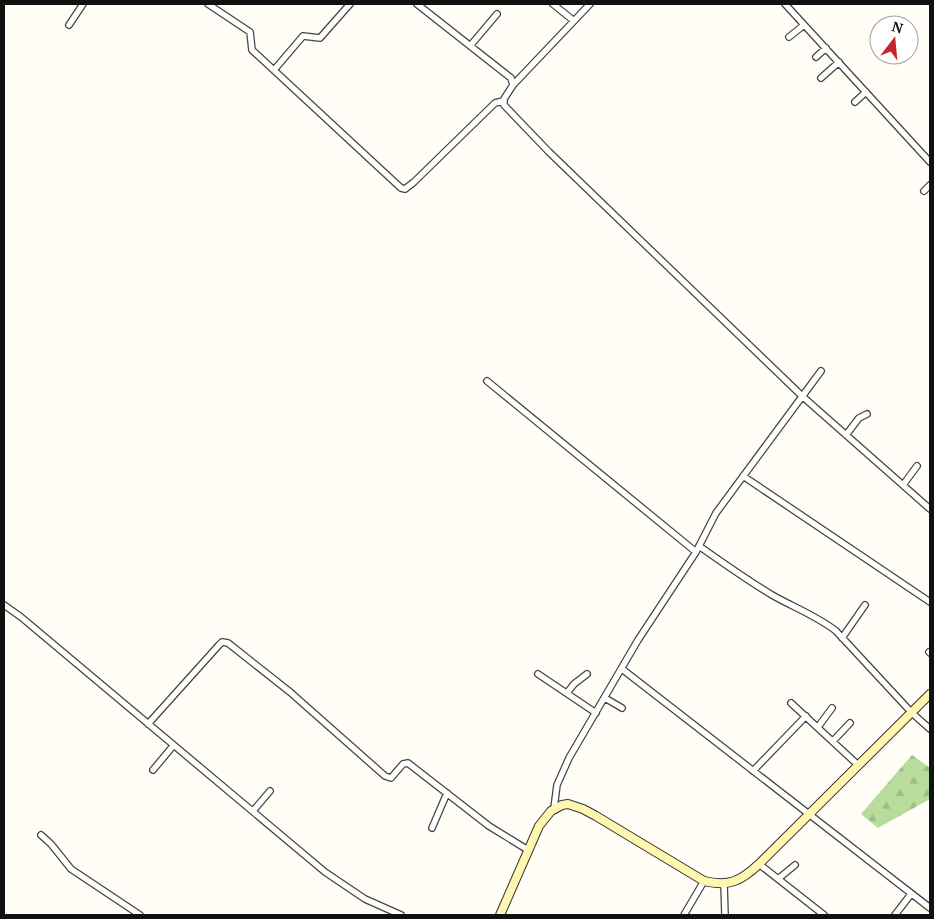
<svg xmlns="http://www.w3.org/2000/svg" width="934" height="919" font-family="'PT Serif',serif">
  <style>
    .forest { fill: url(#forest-firs) }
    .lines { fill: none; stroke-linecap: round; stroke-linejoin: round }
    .stream { stroke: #3f96cf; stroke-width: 1 }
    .minor-casing { stroke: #444; stroke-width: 8 }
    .secondary-casing { stroke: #333; stroke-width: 10 }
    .minor { stroke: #fff; stroke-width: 5.5 }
    .secondary { stroke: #fff6b0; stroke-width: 8 }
  </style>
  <defs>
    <pattern id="forest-firs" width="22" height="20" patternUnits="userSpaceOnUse" patternTransform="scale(1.25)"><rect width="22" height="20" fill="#b9dc9c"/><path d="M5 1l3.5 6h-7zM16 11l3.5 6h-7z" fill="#9ebc85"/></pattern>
  </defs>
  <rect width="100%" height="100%" fill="#fffdf5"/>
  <path class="forest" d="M 912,755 L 930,768 L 930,799 L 878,828 L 861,814 Z"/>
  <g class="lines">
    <path class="stream" d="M 859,849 L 930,903"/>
    <defs>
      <path id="minor" d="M 208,4 L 250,32 L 252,50 L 401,188 L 405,189 L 414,182 L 495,103 L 503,101
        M 417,4 L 511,78 L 513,85 L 504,99 L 504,105 L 549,152 L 802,396 L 930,509
        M 553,4 L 574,21
        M 785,4 L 930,162
        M 69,25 L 83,4
        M 789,37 L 804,25
        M 470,46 L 497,14
        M 816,57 L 826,48
        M 274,70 L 303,36 L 320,38 L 350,4
        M 821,78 L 839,62
        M 513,85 L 590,4
        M 855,102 L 866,92
        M 924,191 L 930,185
        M 487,381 L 696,552
        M 846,435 L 859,418 L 867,414
        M 743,476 L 930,602
        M 903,485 L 917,466
        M 699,546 C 723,563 747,580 772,595 C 793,607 817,616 836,631 L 912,713 L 930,729
        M 4,605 L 21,617 L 325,872 L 365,899 L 401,915
        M 842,638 L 865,605
        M 929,652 L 930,653
        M 622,669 L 930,908
        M 538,674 L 596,713
        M 567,693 L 574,684 L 587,674
        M 605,698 L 622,708
        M 791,703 L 858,765
        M 148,724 L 219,645 L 222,642 L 228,643 L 290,692 L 385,776 L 391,778 L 403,764 L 408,763 L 489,826 L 528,850
        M 818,727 L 832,708
        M 833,741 L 850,723
        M 153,770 L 173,746
        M 753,771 L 806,716
        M 554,808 L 557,785 L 569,758 L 638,640 L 696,552 L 716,513 L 821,371
        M 253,811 L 270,791
        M 432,828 L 447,793
        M 41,835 L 51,844 L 71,869 L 140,915
        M 759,864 L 824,915
        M 778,879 L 795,865
        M 724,884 L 725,915
        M 684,915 L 704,881
        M 895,915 L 911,894"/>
      <path id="secondary" d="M 500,915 L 539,826 L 551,811 L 562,805 L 568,804 L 583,809 L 596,816 L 704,881 C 729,887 741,881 759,864 L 930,694"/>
    </defs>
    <use href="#minor" class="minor-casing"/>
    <use href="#secondary" class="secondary-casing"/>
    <use href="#minor" class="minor"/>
    <use href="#secondary" class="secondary"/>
  </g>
  <rect width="934" height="919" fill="none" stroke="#111111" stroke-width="10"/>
  <g transform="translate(894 40) rotate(16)"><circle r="24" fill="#ffffff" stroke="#a0a0a0"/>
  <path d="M0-4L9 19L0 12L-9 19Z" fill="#c4262e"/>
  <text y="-8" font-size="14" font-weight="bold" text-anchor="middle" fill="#111111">N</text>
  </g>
</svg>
